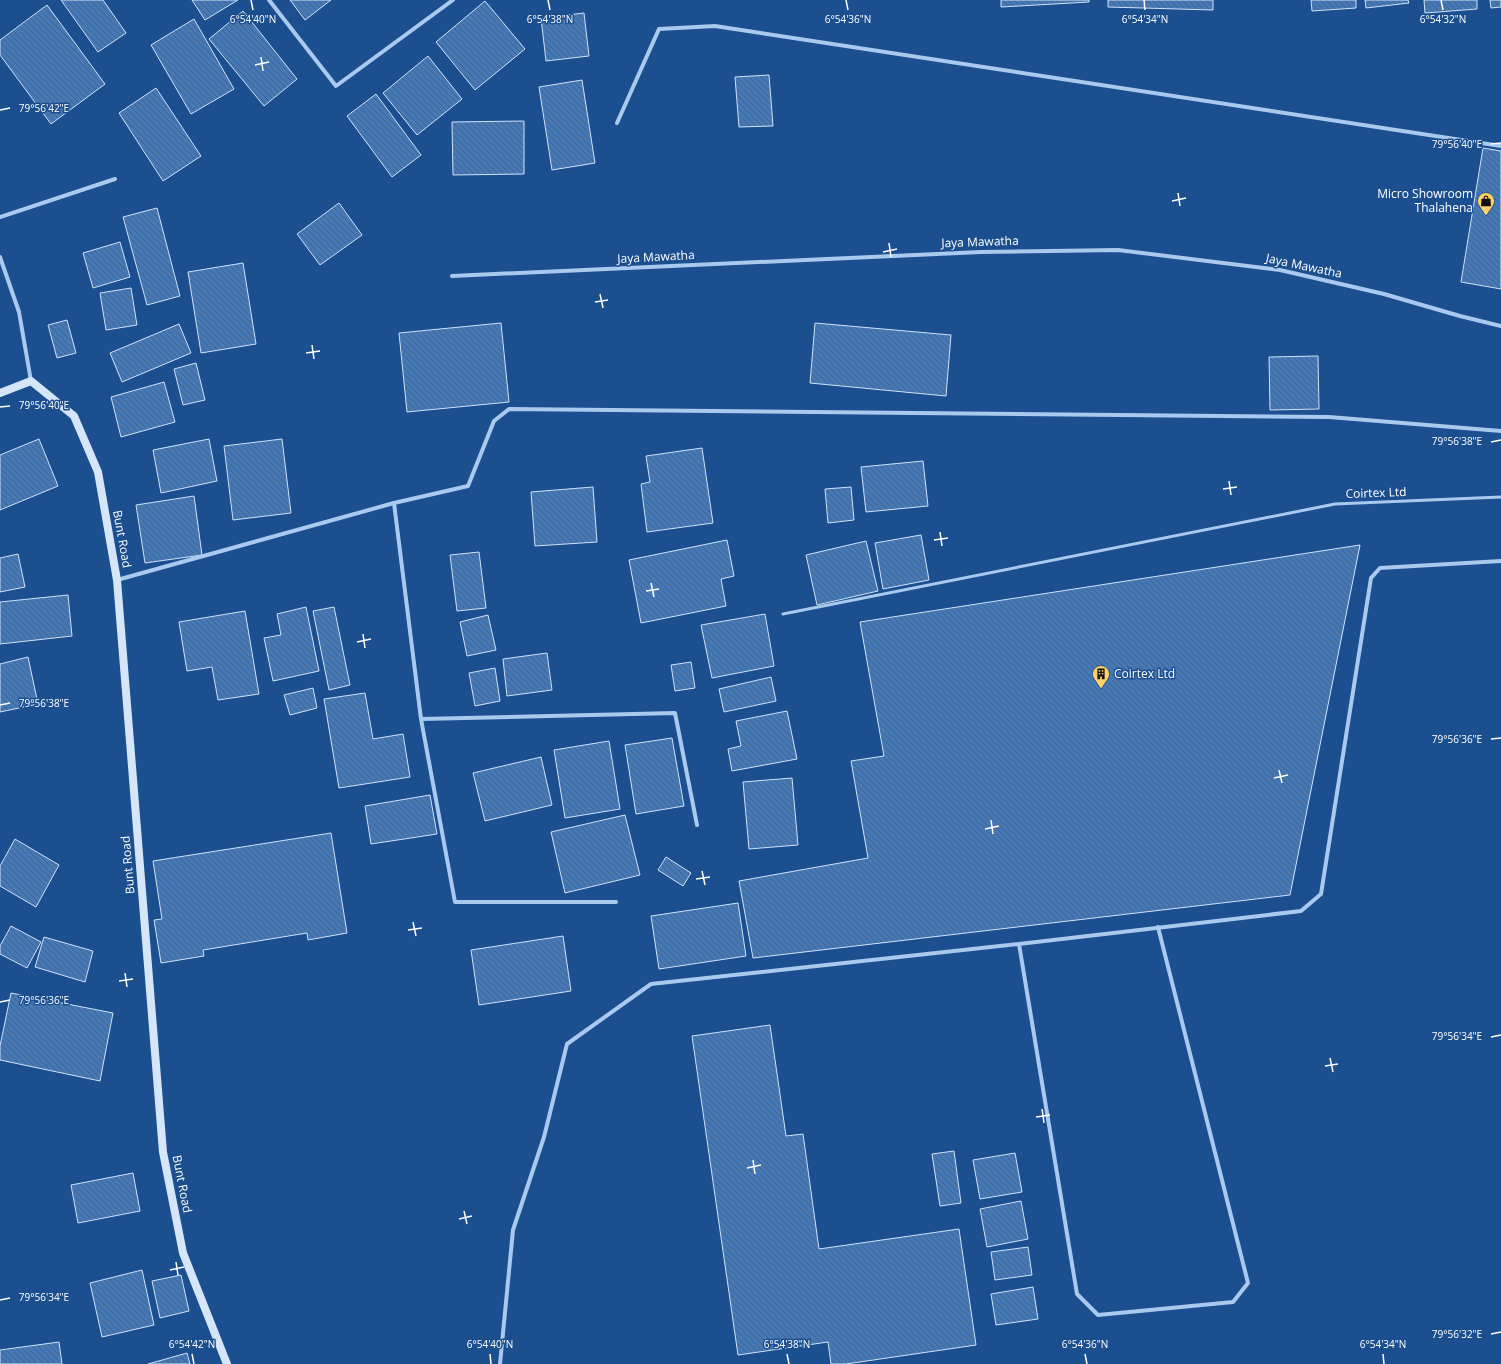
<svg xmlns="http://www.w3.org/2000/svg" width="1501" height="1364" font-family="'Open Sans',sans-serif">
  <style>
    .building { fill: url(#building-back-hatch); stroke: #cfe3fa }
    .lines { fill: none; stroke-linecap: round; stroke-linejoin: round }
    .lane { stroke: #a9c9ee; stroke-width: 3 }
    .street { stroke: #a9c9ee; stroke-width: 4 }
    .secondary { stroke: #d6e6fa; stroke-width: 8 }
    .ticks { fill: none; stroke: #fff; stroke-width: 1.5 }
    .labels { text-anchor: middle; stroke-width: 3; stroke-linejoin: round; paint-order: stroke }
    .poi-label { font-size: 12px; fill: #fff; stroke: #1b4f8f; text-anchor: end }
    .street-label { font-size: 12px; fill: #fff; stroke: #1b4f8f }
    .ticks-label { font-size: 10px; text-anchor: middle; fill: #fff; stroke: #1b4f8f; stroke-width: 3; stroke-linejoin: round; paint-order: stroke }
  </style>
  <defs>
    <pattern id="building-back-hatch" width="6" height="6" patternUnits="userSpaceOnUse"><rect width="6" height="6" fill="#4478b7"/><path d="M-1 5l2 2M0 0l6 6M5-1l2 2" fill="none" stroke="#486282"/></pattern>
  </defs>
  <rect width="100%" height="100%" fill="#1b4f8f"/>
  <path class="building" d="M 61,0 L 103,0 L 126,33 L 98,52 Z
    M 192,0 L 238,0 L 205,20 Z
    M 290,0 L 331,0 L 305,20 Z
    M 1001,0 L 1089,0 L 1089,2 L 1001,7 Z
    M 1108,0 L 1213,0 L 1213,10 L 1108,7 Z
    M 1311,0 L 1356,0 L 1356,8 L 1312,11 Z
    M 1365,0 L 1408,0 L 1409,3 L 1366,8 Z
    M 1424,0 L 1477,0 L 1477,9 L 1425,13 Z
    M 1490,0 L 1501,0 L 1501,7 L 1491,8 Z
    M 485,1 L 525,49 L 475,90 L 436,42 Z
    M 47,5 L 105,84 L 51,124 L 0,55 L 0,40 Z
    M 243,11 L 297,79 L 264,106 L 209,39 Z
    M 584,13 L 589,56 L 546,61 L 541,18 Z
    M 194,19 L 234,89 L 191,114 L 151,45 Z
    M 428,56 L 462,99 L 417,135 L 383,93 Z
    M 769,75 L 773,126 L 739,127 L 735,77 Z
    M 582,80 L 595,163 L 552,170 L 539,87 Z
    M 156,88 L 201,156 L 163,181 L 119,113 Z
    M 376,94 L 421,155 L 392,177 L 347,116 Z
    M 524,121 L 524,174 L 453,175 L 452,122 Z
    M 1483,148 L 1501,151 L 1501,289 L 1461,282 Z
    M 339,203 L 362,235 L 320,265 L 297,234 Z
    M 157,208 L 180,296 L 147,305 L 123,217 Z
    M 120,242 L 130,277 L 93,288 L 83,253 Z
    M 243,263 L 256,344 L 201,353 L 188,272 Z
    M 131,288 L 137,325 L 106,330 L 100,293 Z
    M 67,320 L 76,353 L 57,358 L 48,325 Z
    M 501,323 L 509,402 L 407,412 L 399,333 Z
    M 815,323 L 951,335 L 946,396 L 810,383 Z
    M 179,324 L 191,353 L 122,382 L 110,353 Z
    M 1318,356 L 1319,409 L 1270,410 L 1269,357 Z
    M 196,363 L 205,400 L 183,405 L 174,369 Z
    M 164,382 L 175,422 L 121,437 L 111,397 Z
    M 39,439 L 58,486 L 0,510 L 0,455 Z
    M 209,439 L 217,481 L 161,493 L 153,450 Z
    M 282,439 L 291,513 L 233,520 L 224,446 Z
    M 702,448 L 713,523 L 647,532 L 641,484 L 650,482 L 646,456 Z
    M 923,461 L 928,506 L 866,512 L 861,467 Z
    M 593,487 L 597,542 L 535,546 L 531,492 Z
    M 851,487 L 854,520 L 828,523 L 825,489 Z
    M 194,496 L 202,555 L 145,563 L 136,505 Z
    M 921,535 L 929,580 L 883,589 L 875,543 Z
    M 727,540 L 734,576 L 721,579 L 726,606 L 641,623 L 629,560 Z
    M 866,541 L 878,591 L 817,605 L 806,555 Z
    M 1360,545 L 1290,895 L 753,958 L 739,881 L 868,858 L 851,761 L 884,756 L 860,622 Z
    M 479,552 L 486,608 L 457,611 L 450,555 Z
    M 18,554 L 25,587 L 0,592 L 0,558 Z
    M 68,595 L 72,636 L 0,644 L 0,602 Z
    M 306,607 L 319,671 L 273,681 L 264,638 L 281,635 L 277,614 Z
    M 334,607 L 350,685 L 329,690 L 313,611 Z
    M 245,611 L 259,694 L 218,700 L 212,667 L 187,671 L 179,622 Z
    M 765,614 L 774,666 L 712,678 L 701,625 Z
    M 488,615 L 496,650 L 467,656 L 460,622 Z
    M 547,653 L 552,690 L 507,696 L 503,659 Z
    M 28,657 L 38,704 L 0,712 L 0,664 Z
    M 691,662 L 695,688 L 675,691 L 671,665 Z
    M 495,668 L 500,701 L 475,706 L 469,673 Z
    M 771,677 L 776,701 L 724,712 L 719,689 Z
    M 313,688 L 317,708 L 290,715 L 284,695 Z
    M 365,693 L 373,739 L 403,734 L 410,777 L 339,788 L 324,699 Z
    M 787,711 L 797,759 L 732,771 L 728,749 L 741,746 L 736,721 Z
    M 672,738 L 684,806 L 636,814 L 625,745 Z
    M 609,741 L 620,809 L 565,818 L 554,750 Z
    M 541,757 L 552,805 L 485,821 L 473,773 Z
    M 792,778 L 798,845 L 749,849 L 743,782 Z
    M 430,795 L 437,834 L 371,844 L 365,806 Z
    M 625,815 L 640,875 L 565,893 L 551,832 Z
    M 331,833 L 347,933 L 308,940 L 307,933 L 203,950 L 204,956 L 161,963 L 154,920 L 162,919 L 153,861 Z
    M 15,839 L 59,865 L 36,907 L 0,886 L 0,866 Z
    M 666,857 L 691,873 L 683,886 L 658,870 Z
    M 738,903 L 746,956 L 659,969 L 651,916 Z
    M 11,926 L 41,942 L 27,968 L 0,954 L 0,946 Z
    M 563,936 L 571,991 L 479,1005 L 471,950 Z
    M 44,937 L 93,951 L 85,982 L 35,967 Z
    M 11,993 L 113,1013 L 100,1081 L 0,1060 L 0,1046 Z
    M 770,1025 L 786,1136 L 803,1134 L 819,1249 L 959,1229 L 976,1345 L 846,1364 L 831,1364 L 828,1342 L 738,1355 L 692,1036 Z
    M 954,1151 L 961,1203 L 940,1206 L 932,1154 Z
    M 1015,1153 L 1022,1192 L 980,1199 L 973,1160 Z
    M 133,1173 L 140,1211 L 78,1223 L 71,1185 Z
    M 1021,1201 L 1028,1239 L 987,1247 L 980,1209 Z
    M 1028,1247 L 1032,1275 L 995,1280 L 991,1252 Z
    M 142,1270 L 154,1325 L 102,1337 L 90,1283 Z
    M 181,1275 L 189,1311 L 160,1318 L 152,1281 Z
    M 1033,1287 L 1038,1319 L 996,1325 L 991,1294 Z
    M 59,1342 L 62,1364 L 0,1364 L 0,1350 Z
    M 187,1353 L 190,1364 L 148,1364 Z"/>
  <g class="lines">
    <path class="lane" d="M 783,614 L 1335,504 L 1501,497"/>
    <path class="street" d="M 269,0 L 336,86 L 453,0
      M 617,123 L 659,29 L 715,26 L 1501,146
      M 0,217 L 115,179
      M 0,257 L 19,312 L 31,381
      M 452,276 L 981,252 L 1118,250 L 1280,270 L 1384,294 L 1460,316 L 1501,326
      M 394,503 L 421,719 L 455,902 L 616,902
      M 117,580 L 394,503 L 468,486 L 494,421 L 509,409 L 1329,417 L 1501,431
      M 421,719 L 675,713 L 697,825
      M 1019,944 L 1077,1294 L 1098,1315 L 1233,1302 L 1248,1283 L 1158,927
      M 500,1364 L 513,1230 L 544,1137 L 567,1044 L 651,984 L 1019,944 L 1301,911 L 1321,894 L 1371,578 L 1380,568 L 1501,561"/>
    <path class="secondary" d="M 0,393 L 31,381 L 74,416 L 98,472 L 117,580 L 163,1152 L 183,1253 L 227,1364"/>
  </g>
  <path class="ticks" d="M 251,0 L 253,10M 548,0 L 550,10M 846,0 L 848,10M 1144,0 L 1145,10M 1441,0 L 1443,10M 261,57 L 263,71M 255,65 L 269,62M 0,110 L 10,108M 1491,144 L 1501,143M 1178,193 L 1180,206M 1172,201 L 1186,198M 889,243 L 891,257M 883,252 L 897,249M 600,294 L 603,308M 595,302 L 608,300M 312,345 L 314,359M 306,353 L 320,351M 0,407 L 10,406M 1491,442 L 1501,440M 1229,481 L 1231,495M 1223,489 L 1237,487M 940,532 L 942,546M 934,540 L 948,538M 651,583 L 654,597M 646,591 L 659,589M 363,634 L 365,648M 357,642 L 371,639M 0,705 L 10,703M 1491,739 L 1501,738M 1279,770 L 1282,783M 1274,778 L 1288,775M 991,820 L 993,834M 985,829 L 999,826M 702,871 L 705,885M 696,879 L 710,877M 413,922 L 416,936M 408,930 L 422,928M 125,973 L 127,987M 119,981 L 133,979M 0,1002 L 10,1000M 1491,1037 L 1501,1035M 1330,1058 L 1333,1072M 1325,1066 L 1338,1064M 1042,1109 L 1044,1123M 1036,1117 L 1050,1115M 753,1160 L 755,1174M 747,1168 L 761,1165M 464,1211 L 467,1224M 459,1219 L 472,1216M 176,1262 L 178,1275M 170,1270 L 184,1267M 0,1300 L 10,1298M 1491,1334 L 1501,1332M 192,1354 L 194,1364M 490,1354 L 491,1364M 787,1354 L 789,1364M 1085,1354 L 1087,1364M 1383,1354 L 1384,1364"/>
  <defs>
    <symbol id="shop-pin" viewBox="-11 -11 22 30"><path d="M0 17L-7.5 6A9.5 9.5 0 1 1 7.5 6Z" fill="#ffd166" stroke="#1b4f8f"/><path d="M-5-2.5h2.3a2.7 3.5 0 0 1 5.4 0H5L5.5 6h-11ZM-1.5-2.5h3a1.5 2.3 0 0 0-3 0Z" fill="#111"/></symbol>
    <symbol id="building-pin" viewBox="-11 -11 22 30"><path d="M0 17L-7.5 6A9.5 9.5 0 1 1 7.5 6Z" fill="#ffd166" stroke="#1b4f8f"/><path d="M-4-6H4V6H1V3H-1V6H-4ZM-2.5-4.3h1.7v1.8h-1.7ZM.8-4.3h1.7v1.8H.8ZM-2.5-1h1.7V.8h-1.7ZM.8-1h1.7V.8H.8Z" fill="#111"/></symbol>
  </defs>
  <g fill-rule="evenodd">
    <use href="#shop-pin" x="1476" y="191" width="20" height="27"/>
    <use href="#building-pin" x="1091" y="664" width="20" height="27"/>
  </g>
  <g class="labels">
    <g class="poi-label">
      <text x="1473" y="198">Micro Showroom<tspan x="1473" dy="14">Thalahena</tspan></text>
      <text x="1114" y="678" text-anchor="start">Coirtex Ltd</text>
    </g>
    <g class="street-label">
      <text transform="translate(980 242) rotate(-2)" y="4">Jaya Mawatha</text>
      <text transform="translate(656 257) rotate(-3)" y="4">Jaya Mawatha</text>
      <text transform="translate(1304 266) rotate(12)" y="4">Jaya Mawatha</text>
      <text transform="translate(1376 493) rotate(-2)" y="4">Coirtex Ltd</text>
      <text transform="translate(122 539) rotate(80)" y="4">Bunt Road</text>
      <text transform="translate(128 865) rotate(-95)" y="4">Bunt Road</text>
      <text transform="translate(182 1184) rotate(79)" y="4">Bunt Road</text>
    </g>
  </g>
  <g class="ticks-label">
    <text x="1443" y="23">6°54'32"N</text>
    <text x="253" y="23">6°54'40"N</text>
    <text x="550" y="23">6°54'38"N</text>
    <text x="848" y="23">6°54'36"N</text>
    <text x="1145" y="23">6°54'34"N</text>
    <text x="44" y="112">79°56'42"E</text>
    <text x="1457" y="148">79°56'40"E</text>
    <text x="44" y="409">79°56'40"E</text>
    <text x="1457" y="445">79°56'38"E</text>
    <text x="44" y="707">79°56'38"E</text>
    <text x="1457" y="743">79°56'36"E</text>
    <text x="44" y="1004">79°56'36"E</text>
    <text x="1457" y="1040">79°56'34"E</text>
    <text x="44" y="1301">79°56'34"E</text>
    <text x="1457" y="1338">79°56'32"E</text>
    <text x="192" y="1348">6°54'42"N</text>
    <text x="490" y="1348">6°54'40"N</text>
    <text x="787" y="1348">6°54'38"N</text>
    <text x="1085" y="1348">6°54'36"N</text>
    <text x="1383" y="1348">6°54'34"N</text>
  </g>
</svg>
